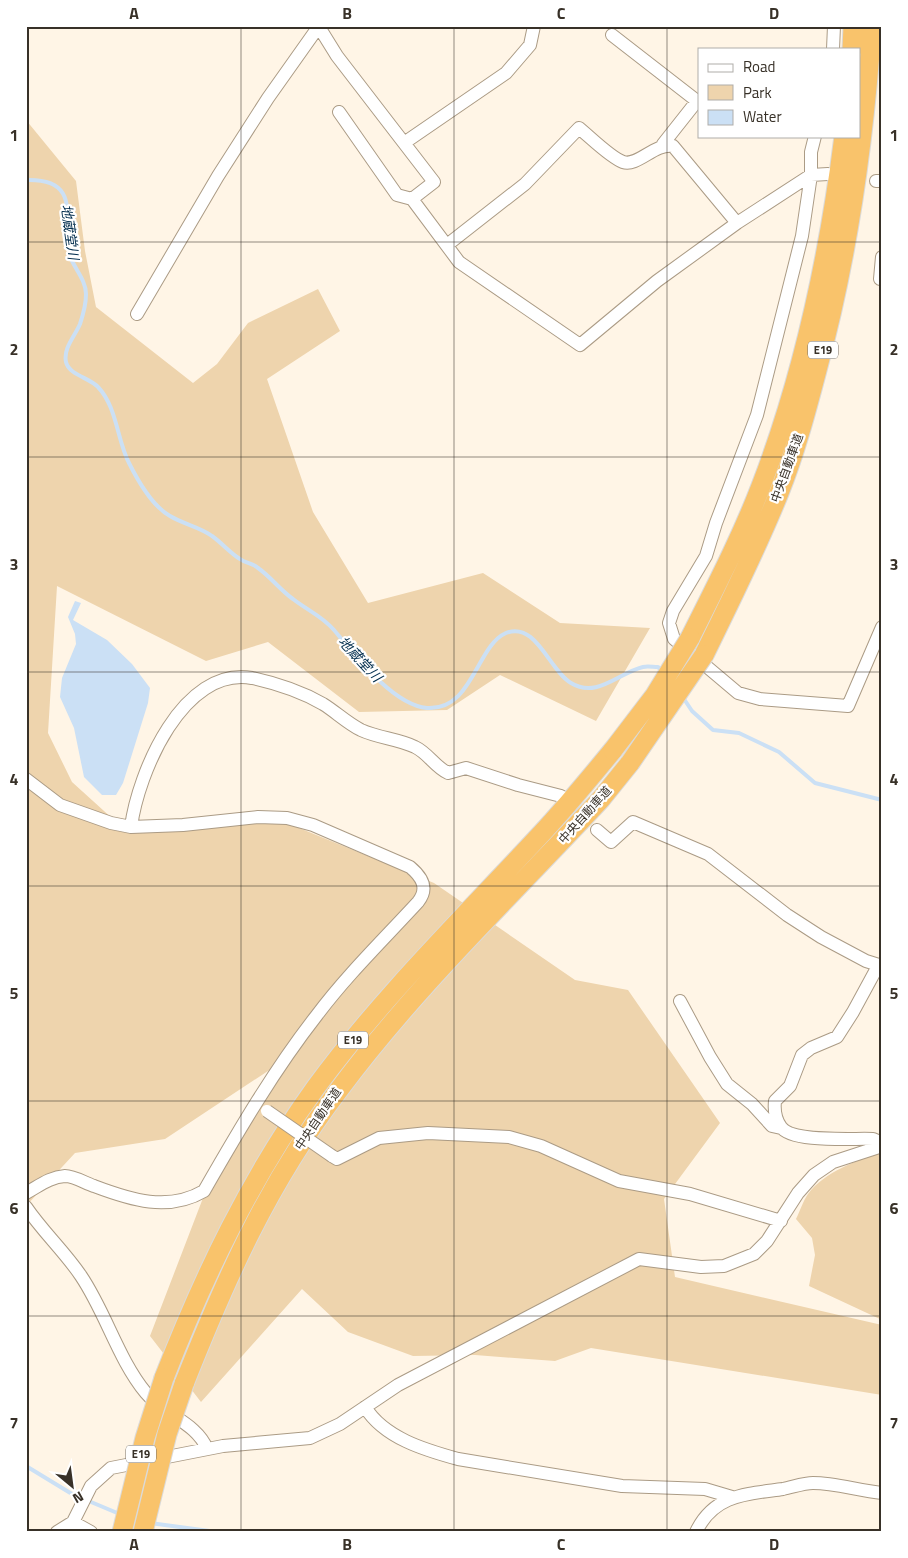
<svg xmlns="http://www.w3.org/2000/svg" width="908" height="1558" font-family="'Titillium Web','Noto Sans JP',sans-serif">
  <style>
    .green { fill: #eed4ad }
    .water { fill: #cbe0f5 }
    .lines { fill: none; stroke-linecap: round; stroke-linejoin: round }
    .stream { stroke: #cbe0f5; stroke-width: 4 }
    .minor-casing { stroke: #ab9b85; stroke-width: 14 }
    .highway-casing { stroke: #dbdad8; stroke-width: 21 }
    .minor { stroke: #fff; stroke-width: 12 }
    .highway { stroke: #f9c36b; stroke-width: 19 }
    .minor-bridge-casing { stroke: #ab9b85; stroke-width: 14; stroke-linecap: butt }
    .highway-bridge-casing { stroke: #dbdad8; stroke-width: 21; stroke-linecap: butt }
    .minor-bridge { stroke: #fff; stroke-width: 12 }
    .highway-bridge { stroke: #f9c36b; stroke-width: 19 }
    .grid { fill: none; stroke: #383128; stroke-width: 1; stroke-opacity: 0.55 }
    .labels { text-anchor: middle; stroke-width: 4.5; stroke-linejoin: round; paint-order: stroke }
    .shield { fill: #fff; stroke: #746f68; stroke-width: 1 }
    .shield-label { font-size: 11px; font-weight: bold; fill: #383128 }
    .street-label { font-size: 12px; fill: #383128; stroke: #fff }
    .water-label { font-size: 14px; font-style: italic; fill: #032e4e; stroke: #fff }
    .neatline { fill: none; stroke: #383128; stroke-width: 2 }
    .grid-label { font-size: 16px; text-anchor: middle; font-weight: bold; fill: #383128 }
  </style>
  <rect width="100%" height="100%" fill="#fff5e6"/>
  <path class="green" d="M 26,120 L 76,181 L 85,251 L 96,307 L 193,383 L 217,364 L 248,323 L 318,289 L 340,331 L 267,379 L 313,512 L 368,603 L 483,573 L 560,623 L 650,628 L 596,721 L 500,675 L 447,710 L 359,712 L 268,642 L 206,661 L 57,586 L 48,733 L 72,782 L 125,830 L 165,831 L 282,821 L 434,883 L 575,980 L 628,990 L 720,1123 L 664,1199 L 675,1277 L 882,1325 L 882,1395 L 591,1348 L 555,1361 L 475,1355 L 413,1356 L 348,1332 L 302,1289 L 201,1402 L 150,1336 L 203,1198 L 280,1063 L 165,1139 L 75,1153 L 26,1206 Z
    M 882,1151 L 882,1320 L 809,1286 L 815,1255 L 812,1238 L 796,1219 C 800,1211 803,1201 808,1194 C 824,1172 857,1161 882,1151 Z"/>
  <path class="water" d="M 75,601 L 81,603 L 73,620 L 107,640 L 132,664 L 150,688 L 148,703 L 123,783 L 116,795 L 102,795 L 84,777 L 74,728 L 60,697 L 62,678 L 76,644 L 75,634 L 68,617 Z"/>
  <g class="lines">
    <path class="stream" d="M 26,180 C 85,178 61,223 70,256 C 74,268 86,280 86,294 C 86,303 83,315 80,324 C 75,336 63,348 66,362 C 69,375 90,378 98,387 C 117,407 117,440 129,463 C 138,481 152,506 170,516 C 183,524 200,527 212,536 C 222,543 230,553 240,559 C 245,563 253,563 258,568 C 271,577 280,590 293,599 C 307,610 322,616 334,630 C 355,655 393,705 427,708 C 473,711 476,646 506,633 C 536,621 549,670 571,683 C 597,699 618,673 643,667 C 647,666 653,667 658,667 L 662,671
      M 682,696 L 692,711 L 713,730 L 739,733 L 779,752 L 815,783 L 882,800
      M 26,1466 L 72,1494 L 122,1515
      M 150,1523 L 217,1532"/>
    <defs>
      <path id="minor" d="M 319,27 L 337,56 L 434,182 L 412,199 L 459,262 L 580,345 L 657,281 L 737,223 L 811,175 L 828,174
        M 612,35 L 697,101 L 663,144
        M 833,49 L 834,26
        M 339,112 L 397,195 L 412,199
        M 815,136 L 811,152 L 811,175 L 802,236 L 757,415 L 716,523 L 706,556 L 673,611 L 669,623 L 674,639 L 738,693 L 760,699 L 848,706 L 882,627
        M 404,143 L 506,73 L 530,45 L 534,26
        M 876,181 L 882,181
        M 447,245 L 525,184 L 579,128 C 590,137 611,158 623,162 C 638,167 654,143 673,146 L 737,223
        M 880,279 L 882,257
        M 137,314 L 218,176 L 268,98 L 319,26
        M 26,779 L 60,805 L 111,823 L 131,827 L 183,825 L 258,817 L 287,818 L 313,825 L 410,867 C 422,877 429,888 418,902 C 384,939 347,975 317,1015 C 274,1070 239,1130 204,1191 C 168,1212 131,1200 94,1186 C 85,1183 74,1176 65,1176 C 50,1177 39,1186 26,1193
        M 131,827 C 138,773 183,666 252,678 C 275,683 302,692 323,704 C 336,712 347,723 361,730 C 378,738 399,739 415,747 C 428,753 435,767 448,773 L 466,768 L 518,785 L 561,796
        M 597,830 L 611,842 L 633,822 L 708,854 L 787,915 L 821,937 L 866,961 L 882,966
        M 878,966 L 853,1012 L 837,1037 L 811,1048 L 802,1055 L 790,1086 L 775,1101 C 774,1110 775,1119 781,1127 C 792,1143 854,1138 873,1139 L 882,1143
        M 680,1001 L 710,1057 L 727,1084 L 752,1104 L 772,1126 L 781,1128
        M 332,1156 L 337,1159 L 379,1138 L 428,1133 L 509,1137 L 541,1146 L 619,1181 L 690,1194 L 781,1221
        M 26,1207 C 43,1232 65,1252 81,1276 C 106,1313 118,1359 146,1393 C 164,1415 197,1423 207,1449
        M 365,1407 C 384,1438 425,1450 458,1459 L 622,1486 L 705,1489 L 732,1497
        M 73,1522 L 91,1532
        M 57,1532 L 73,1522 L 91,1486 L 111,1468 L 223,1446 L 310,1438 L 340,1424 L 398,1385 L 639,1259 L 701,1267 L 724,1266 L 754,1254 L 767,1241 L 798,1193 L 814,1175 L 833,1162 L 882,1146
        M 696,1532 C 714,1494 747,1494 783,1489 C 793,1487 804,1483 813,1483 C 836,1483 859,1491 882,1493"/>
      <path id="highway" d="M 852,49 L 853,26
        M 690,638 C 715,588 741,538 761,486 C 804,374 829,255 844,136
        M 704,655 C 730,602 757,548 779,493 C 795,453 806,412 817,370 C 848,257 864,143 872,26
        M 164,1378 C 204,1275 251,1177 316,1087 C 383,996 465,916 542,833 C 567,806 590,778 613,750
        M 184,1384 C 226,1278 268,1183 338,1091 C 416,986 512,895 601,799 L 630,763"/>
    </defs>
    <use href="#minor" class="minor-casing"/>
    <use href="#highway" class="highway-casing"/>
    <use href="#minor" class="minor"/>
    <use href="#highway" class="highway"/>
    <defs>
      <path id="minor-bridge" d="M 267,1111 L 332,1156"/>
      <path id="highway-bridge" d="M 613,750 L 655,695 L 690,638
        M 630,763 L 704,655
        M 122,1532 L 145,1438 L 164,1378
        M 143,1532 L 167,1434 L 184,1384"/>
    </defs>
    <use href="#minor-bridge" class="minor-bridge-casing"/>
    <use href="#highway-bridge" class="highway-bridge-casing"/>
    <use href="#minor-bridge" class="minor-bridge"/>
    <use href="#highway-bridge" class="highway-bridge"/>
  </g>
  <path class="grid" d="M 241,26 L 241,1532M 454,26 L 454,1532M 667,26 L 667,1532M 26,242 L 882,242M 26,457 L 882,457M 26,672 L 882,672M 26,886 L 882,886M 26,1101 L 882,1101M 26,1316 L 882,1316"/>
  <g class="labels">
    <g class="shield">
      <rect x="808" y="341.5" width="30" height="17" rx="4"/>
      <rect x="338" y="1031.5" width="30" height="17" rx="4"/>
      <rect x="126" y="1445.5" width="30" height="17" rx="4"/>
    </g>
    <g class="shield-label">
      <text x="823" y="354">E19</text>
      <text x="353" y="1044">E19</text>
      <text x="141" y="1458">E19</text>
    </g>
    <g class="street-label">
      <text transform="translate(787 468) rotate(-70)" y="4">中央自動車道</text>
      <text transform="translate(585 815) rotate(-48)" y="4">中央自動車道</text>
      <text transform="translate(318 1119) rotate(-56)" y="4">中央自動車道</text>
    </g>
    <g class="water-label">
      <text transform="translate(70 232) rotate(82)" y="5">地蔵堂川</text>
      <text transform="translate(360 659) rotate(47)" y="5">地蔵堂川</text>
    </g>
  </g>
  <rect width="908" height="1558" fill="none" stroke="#ffffff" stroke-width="55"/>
  <rect x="698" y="48" width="162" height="90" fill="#ffffff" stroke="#afada9"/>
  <rect x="708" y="64" width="25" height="8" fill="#ffffff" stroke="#afada9"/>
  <text x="743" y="72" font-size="15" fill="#383128">Road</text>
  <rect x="708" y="85" width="25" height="15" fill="#eed4ad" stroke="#afada9"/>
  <text x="743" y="98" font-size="15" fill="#383128">Park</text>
  <rect x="708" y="110" width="25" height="15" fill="#cbe0f5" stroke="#afada9"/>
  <text x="743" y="122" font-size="15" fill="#383128">Water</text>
  <g transform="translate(72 1486) rotate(151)" stroke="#ffffff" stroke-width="4" paint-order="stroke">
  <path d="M0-4L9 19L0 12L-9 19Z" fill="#383128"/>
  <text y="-8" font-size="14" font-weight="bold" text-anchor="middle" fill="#383128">N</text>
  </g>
  <rect x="28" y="28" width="852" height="1502" class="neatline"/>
  <g class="grid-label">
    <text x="134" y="19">A</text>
    <text x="347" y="19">B</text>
    <text x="561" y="19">C</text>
    <text x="774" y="19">D</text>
    <text x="14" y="141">1</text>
    <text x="894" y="141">1</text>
    <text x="14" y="355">2</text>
    <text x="894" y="355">2</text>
    <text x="14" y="570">3</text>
    <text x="894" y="570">3</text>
    <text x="14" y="785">4</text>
    <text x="894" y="785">4</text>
    <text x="14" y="999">5</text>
    <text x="894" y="999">5</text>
    <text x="14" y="1214">6</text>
    <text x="894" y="1214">6</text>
    <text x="14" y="1429">7</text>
    <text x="894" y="1429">7</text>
    <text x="134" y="1550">A</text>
    <text x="347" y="1550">B</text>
    <text x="561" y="1550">C</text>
    <text x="774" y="1550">D</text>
  </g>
</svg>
